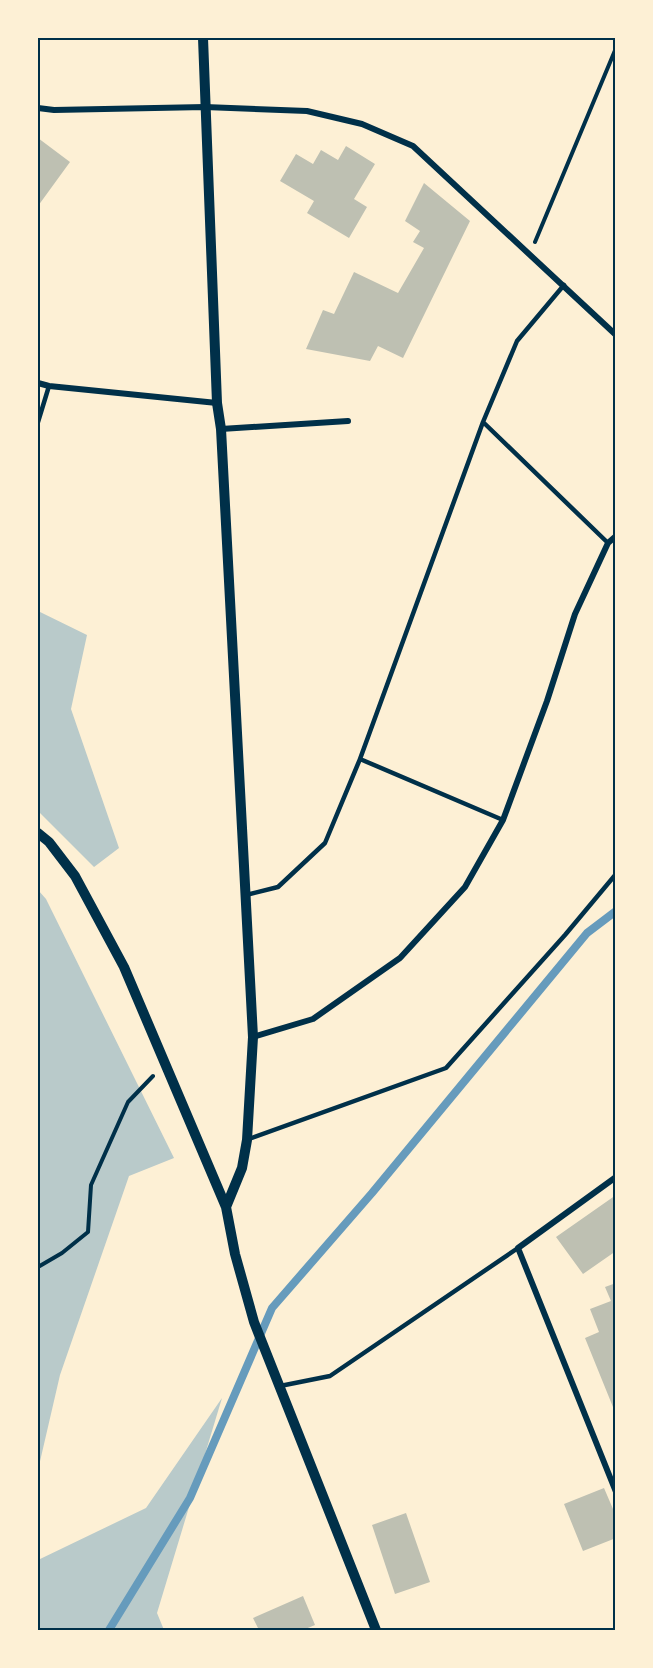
<svg xmlns="http://www.w3.org/2000/svg" width="653" height="1668" font-family="Signika,sans-serif">
  <style>
    .green { fill: #b9caca }
    .lines { fill: none; stroke-linecap: round; stroke-linejoin: round }
    .stream { stroke: #669bbc; stroke-width: 8 }
    .building { fill: #bec0b2 }
    .path { stroke: #003049; stroke-width: 4 }
    .service { stroke: #003049; stroke-width: 4.5 }
    .minor { stroke: #003049; stroke-width: 6 }
    .tertiary { stroke: #003049; stroke-width: 10 }
    .neatline { fill: none; stroke: #003049; stroke-width: 2 }
  </style>
  <rect width="100%" height="100%" fill="#fdf0d5"/>
  <path class="green" d="M 38,611 L 87,635 L 71,709 L 119,848 L 94,867 L 38,811 Z
    M 38,890 L 46,899 L 174,1158 L 129,1176 L 60,1375 L 38,1470 Z
    M 222,1398 L 157,1613 L 164,1630 L 38,1630 L 38,1560 L 146,1508 Z"/>
  <g class="lines">
    <path class="stream" d="M 109,1630 L 190,1498 L 272,1308 L 372,1193 L 587,933 L 616,911"/>
  </g>
  <path class="building" d="M 38,138 L 70,162 L 38,206 Z
    M 346,146 L 375,164 L 354,199 L 367,207 L 349,238 L 307,213 L 314,201 L 280,181 L 296,154 L 313,164 L 321,150 L 338,160 Z
    M 424,183 L 470,221 L 403,358 L 378,346 L 370,361 L 306,349 L 323,310 L 334,314 L 354,272 L 398,293 L 424,248 L 413,242 L 420,231 L 405,221 Z
    M 616,1195 L 616,1251 L 583,1274 L 556,1237 Z
    M 616,1283 L 616,1412 L 615,1412 L 585,1338 L 599,1332 L 590,1309 L 611,1301 L 605,1287 Z
    M 604,1488 L 616,1516 L 616,1538 L 583,1551 L 564,1504 Z
    M 406,1513 L 430,1582 L 395,1594 L 372,1525 Z
    M 303,1596 L 315,1625 L 303,1630 L 259,1630 L 253,1618 Z"/>
  <g class="lines">
    <path class="path" d="M 535,242 L 616,48
      M 38,1267 L 62,1253 L 88,1232 L 91,1185 L 128,1102 L 153,1076"/>
    <path class="service" d="M 38,422 L 49,386
      M 483,422 L 517,341 L 564,285
      M 360,759 L 483,422 L 608,543
      M 246,895 L 278,887 L 325,843 L 360,759 L 503,820
      M 249,1139 L 446,1068 L 565,935 L 616,874
      M 280,1386 L 330,1376 L 518,1248"/>
    <path class="minor" d="M 38,108 L 54,110 L 205,107 L 307,111 L 362,124 L 413,146 L 616,335
      M 38,383 L 49,386 L 217,403
      M 221,429 L 348,421
      M 253,1037 L 313,1019 L 400,958 L 465,887 L 503,820 L 547,701 L 575,614 L 608,543 L 616,536
      M 616,1177 L 518,1248 L 616,1492"/>
    <path class="tertiary" d="M 203,38 L 217,403 L 221,429 L 253,1037 L 247,1140 L 242,1168 L 226,1207
      M 38,833 L 49,842 L 75,876 L 124,967 L 226,1207 L 235,1254 L 254,1322 L 376,1630"/>
  </g>
  <rect width="653" height="1668" fill="none" stroke="#fdf0d5" stroke-width="78"/>
  <rect x="39" y="39" width="575" height="1590" class="neatline"/>
</svg>
